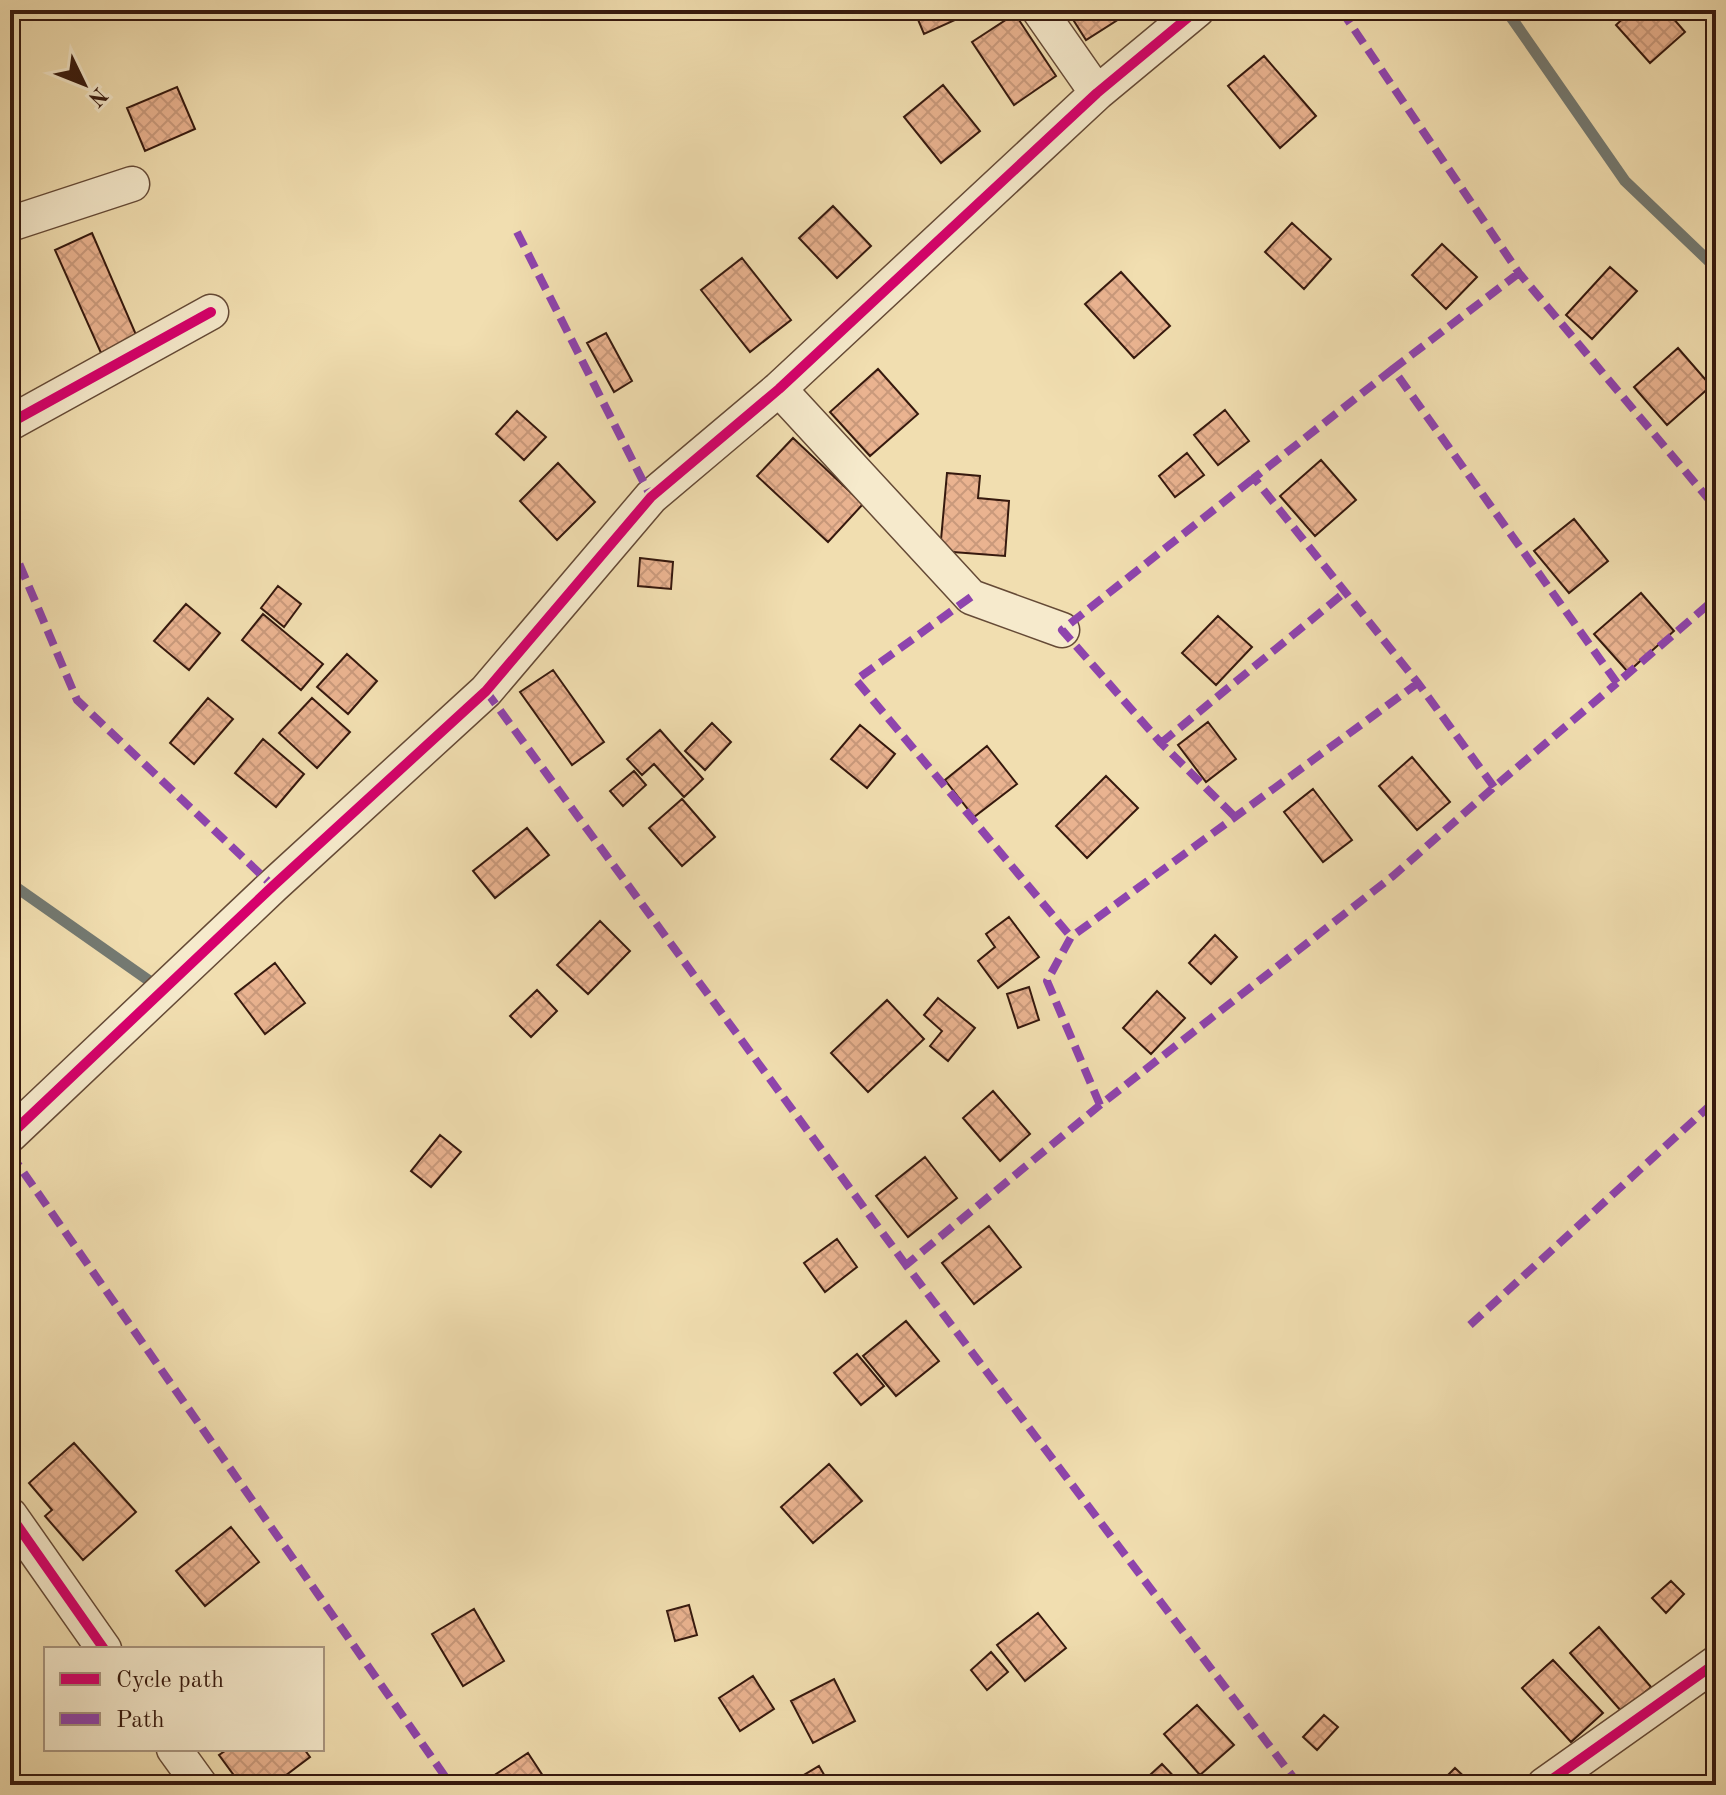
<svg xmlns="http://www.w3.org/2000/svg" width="1726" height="1795" font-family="'Old Standard TT',serif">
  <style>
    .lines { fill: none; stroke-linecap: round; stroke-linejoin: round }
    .stream { stroke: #747a72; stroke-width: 11 }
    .building { fill: url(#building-cross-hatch); stroke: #36190e; stroke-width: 2 }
    .street-casing { stroke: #654a36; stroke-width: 37 }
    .street { stroke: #f6eacc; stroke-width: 34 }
    .quiet { stroke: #8e44ad; stroke-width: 8; stroke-dasharray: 16 8; stroke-linecap: butt }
    .cycleway-casing { stroke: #f6eacc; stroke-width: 15 }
    .cycleway { stroke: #d6006c; stroke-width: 10 }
  </style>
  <defs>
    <pattern id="building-cross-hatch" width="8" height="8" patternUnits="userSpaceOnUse" patternTransform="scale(2)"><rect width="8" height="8" fill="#eab390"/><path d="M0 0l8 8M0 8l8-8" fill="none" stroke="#c9997b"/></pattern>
  </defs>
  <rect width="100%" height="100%" fill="#f1deb0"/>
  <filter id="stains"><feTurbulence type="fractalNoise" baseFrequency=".0025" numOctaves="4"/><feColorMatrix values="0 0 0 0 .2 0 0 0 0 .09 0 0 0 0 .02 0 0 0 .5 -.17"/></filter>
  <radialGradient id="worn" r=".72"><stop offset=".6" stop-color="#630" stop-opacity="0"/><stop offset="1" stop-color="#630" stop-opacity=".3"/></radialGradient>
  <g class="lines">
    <path class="stream" d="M 1506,10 L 1625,181 L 1716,268
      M 10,883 L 151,982"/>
  </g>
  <path class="building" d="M 914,10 L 974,10 L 975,11 L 924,34 Z
    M 1067,10 L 1124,10 L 1127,14 L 1086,40 Z
    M 1632,10 L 1666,10 L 1685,32 L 1650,63 L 1616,25 Z
    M 1015,14 L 1056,76 L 1014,105 L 972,42 Z
    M 1264,56 L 1316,116 L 1280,148 L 1228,86 Z
    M 943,85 L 980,131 L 941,163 L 904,117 Z
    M 177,87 L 195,129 L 145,151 L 127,108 Z
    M 833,206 L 871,246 L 837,278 L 799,238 Z
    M 1292,223 L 1331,259 L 1304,289 L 1265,252 Z
    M 92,233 L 137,337 L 101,353 L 55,250 Z
    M 1442,244 L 1477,277 L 1446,309 L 1412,275 Z
    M 742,258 L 791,320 L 750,352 L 701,290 Z
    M 1610,267 L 1637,291 L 1592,339 L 1566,315 Z
    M 1121,272 L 1170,326 L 1134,358 L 1085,304 Z
    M 606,333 L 632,381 L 614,392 L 587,343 Z
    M 1678,348 L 1711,386 L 1667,425 L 1634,387 Z
    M 878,369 L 918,414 L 870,456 L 830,412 Z
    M 1225,410 L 1249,441 L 1218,465 L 1194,435 Z
    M 517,411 L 546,437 L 524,460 L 496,434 Z
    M 793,438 L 863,504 L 828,542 L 757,476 Z
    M 1187,453 L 1204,475 L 1175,497 L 1159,476 Z
    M 1321,460 L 1356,500 L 1315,536 L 1280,496 Z
    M 558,463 L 595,502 L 557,540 L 520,501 Z
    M 947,473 L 980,476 L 978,498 L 1009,501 L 1005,556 L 940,551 Z
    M 1574,519 L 1608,561 L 1569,593 L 1534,551 Z
    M 640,558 L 673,562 L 671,589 L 638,586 Z
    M 278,586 L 301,604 L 284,627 L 261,608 Z
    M 1641,593 L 1674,631 L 1628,672 L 1594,634 Z
    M 186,604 L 220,633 L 189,670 L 154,641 Z
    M 263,614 L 323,664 L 301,690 L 242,640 Z
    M 1218,616 L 1252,647 L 1216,685 L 1182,653 Z
    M 347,654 L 377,681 L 348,714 L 317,687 Z
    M 553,670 L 604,742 L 572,765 L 520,692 Z
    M 208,698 L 233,719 L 194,764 L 170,743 Z
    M 312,698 L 350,732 L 317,768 L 279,733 Z
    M 1208,722 L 1236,759 L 1206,782 L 1178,745 Z
    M 712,723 L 731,742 L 705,770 L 685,751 Z
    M 860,725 L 895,754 L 867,788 L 831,759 Z
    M 660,730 L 703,779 L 684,797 L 654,764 L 642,775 L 627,759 Z
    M 263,739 L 304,774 L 276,807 L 235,773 Z
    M 987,746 L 1017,784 L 974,817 L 945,780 Z
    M 1412,757 L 1450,802 L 1417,830 L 1379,786 Z
    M 634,771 L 646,785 L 623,806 L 610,791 Z
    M 1106,776 L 1138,808 L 1087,858 L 1056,826 Z
    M 1313,789 L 1352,840 L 1323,862 L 1284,812 Z
    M 682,799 L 715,837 L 682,866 L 649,828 Z
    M 527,828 L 549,855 L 495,898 L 473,871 Z
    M 1009,917 L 1039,957 L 998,988 L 978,961 L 995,947 L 986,934 Z
    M 600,921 L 630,951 L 588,994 L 557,965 Z
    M 1215,935 L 1237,957 L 1211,984 L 1189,963 Z
    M 275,963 L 305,1003 L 265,1034 L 235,994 Z
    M 1029,987 L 1039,1020 L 1018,1028 L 1007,994 Z
    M 537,990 L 557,1011 L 531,1037 L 510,1016 Z
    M 1157,991 L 1185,1018 L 1151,1054 L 1123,1028 Z
    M 938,998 L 975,1028 L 948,1061 L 930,1046 L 942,1031 L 924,1015 Z
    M 887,1000 L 924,1039 L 868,1092 L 831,1053 Z
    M 993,1091 L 1030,1134 L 1000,1161 L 963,1118 Z
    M 440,1135 L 461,1152 L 431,1187 L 411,1171 Z
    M 925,1157 L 957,1198 L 908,1237 L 876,1196 Z
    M 989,1226 L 1021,1267 L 974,1304 L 942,1263 Z
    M 837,1239 L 857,1267 L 825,1292 L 804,1263 Z
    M 906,1321 L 939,1361 L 896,1396 L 863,1356 Z
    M 857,1354 L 884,1386 L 861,1405 L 834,1373 Z
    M 74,1443 L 136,1512 L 83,1560 L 45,1516 L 52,1510 L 29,1483 Z
    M 829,1464 L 862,1501 L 813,1543 L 781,1507 Z
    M 231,1527 L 259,1562 L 205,1606 L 176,1571 Z
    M 1671,1581 L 1684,1594 L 1666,1613 L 1652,1598 Z
    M 689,1605 L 697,1635 L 675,1641 L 667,1611 Z
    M 474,1609 L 504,1661 L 463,1686 L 432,1634 Z
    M 1038,1613 L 1066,1648 L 1025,1681 L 997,1645 Z
    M 1599,1627 L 1651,1687 L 1622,1712 L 1570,1653 Z
    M 991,1652 L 1008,1672 L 987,1690 L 971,1670 Z
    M 1553,1660 L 1603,1713 L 1571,1742 L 1522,1688 Z
    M 753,1676 L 774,1709 L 740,1731 L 719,1698 Z
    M 834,1679 L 855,1721 L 813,1743 L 791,1701 Z
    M 1197,1705 L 1234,1745 L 1200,1775 L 1164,1734 Z
    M 1324,1715 L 1338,1727 L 1317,1750 L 1303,1737 Z
    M 228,1749 L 304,1749 L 310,1757 L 273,1785 L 241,1785 L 219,1755 Z
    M 528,1753 L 549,1785 L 499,1785 L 493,1776 Z
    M 1162,1764 L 1182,1785 L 1139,1785 Z
    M 819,1766 L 830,1785 L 787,1785 Z
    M 1455,1768 L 1473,1785 L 1438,1785 Z"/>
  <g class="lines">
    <defs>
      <path id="street" d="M 1039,10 L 1097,93
        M 10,224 L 132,184
        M 779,389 L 971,597 L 1062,630
        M 10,423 L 211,312
        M 10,1135 L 273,886 L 486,691 L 651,497 L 779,389 L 1097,93 L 1197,10
        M 10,1515 L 104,1649
        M 174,1749 L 200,1785
        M 1544,1785 L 1716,1663"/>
    </defs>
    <use href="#street" class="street-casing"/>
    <use href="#street" class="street"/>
    <path class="quiet" d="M 1341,10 L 1519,273 L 1716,508
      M 517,232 L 651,497
      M 1519,273 L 1393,369 L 1617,683 L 1716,598
      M 1393,369 L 1254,478 L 1418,683 L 1494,787
      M 10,542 L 77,700 L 273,886
      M 971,597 L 856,680 L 1071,937
      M 486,691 L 906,1265
      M 1161,743 L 1344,593
      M 1234,816 L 1161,743 L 1062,630 L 1254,478
      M 1100,1105 L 1047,981 L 1071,937 L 1418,683
      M 10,1153 L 451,1785
      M 1470,1325 L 1716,1100
      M 1299,1785 L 906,1265 L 1100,1105 L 1393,876 L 1494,787 L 1617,683"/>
    <defs>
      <path id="cycleway" d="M 10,423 L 211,312
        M 10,1135 L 273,886 L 486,691 L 651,497 L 779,389 L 1097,93 L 1197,10
        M 10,1515 L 104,1649
        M 1544,1785 L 1716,1663"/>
    </defs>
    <use href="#cycleway" class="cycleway-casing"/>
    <use href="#cycleway" class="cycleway"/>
  </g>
  <rect width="1726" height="1795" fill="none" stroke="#f1deb0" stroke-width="40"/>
  <rect x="12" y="12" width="1702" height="1771" fill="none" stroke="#36190e" stroke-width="4"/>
  <rect x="20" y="20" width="1686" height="1755" fill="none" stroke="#36190e" stroke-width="2"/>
  <rect x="44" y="1647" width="280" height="104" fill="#f6eacc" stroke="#a99680" stroke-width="2"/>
  <rect x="60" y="1673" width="40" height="12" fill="#d6006c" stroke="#a99680" stroke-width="2"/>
  <text x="116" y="1687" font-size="24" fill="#36190e">Cycle path</text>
  <rect x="60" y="1713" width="40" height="12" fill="#8e44ad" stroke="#a99680" stroke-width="2"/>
  <text x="116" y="1727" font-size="24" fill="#36190e">Path</text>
  <g transform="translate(84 84) rotate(133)" stroke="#f6eacc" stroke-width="6" paint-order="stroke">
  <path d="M0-6L14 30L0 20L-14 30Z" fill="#36190e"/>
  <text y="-12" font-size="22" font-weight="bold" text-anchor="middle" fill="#36190e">N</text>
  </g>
  <rect width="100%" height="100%" filter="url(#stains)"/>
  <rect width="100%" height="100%" fill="url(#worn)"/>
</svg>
